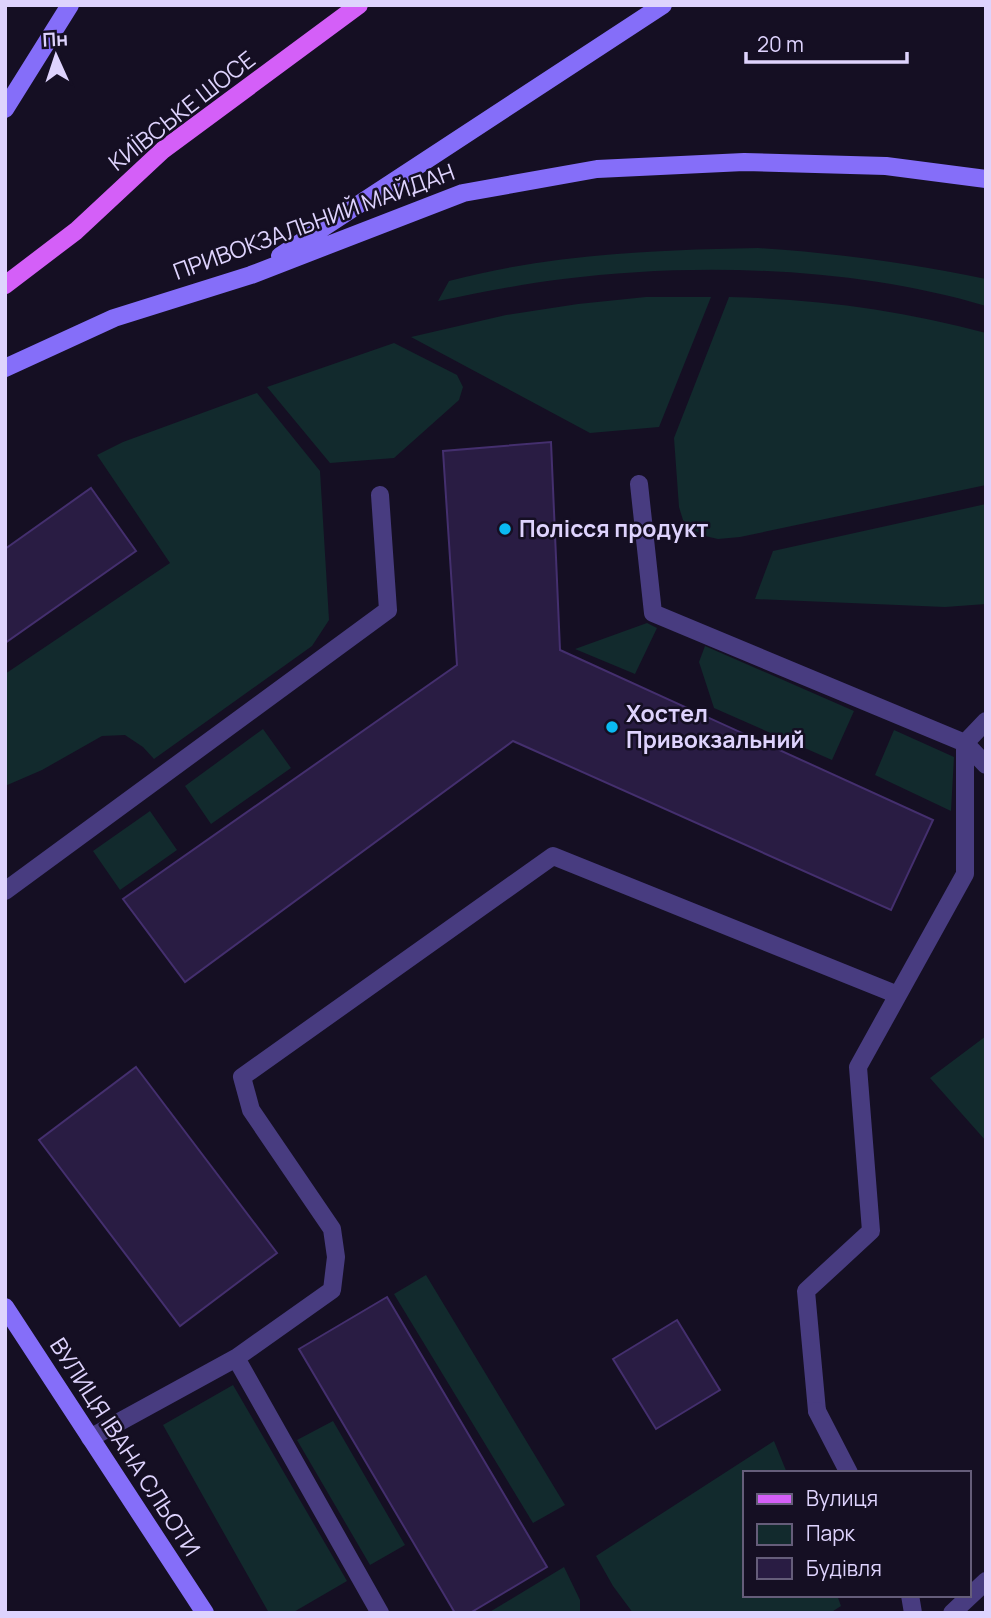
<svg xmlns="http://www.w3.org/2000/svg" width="991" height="1618" font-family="Manrope,sans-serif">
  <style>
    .green { fill: #122a2d }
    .building { fill: #291c43; stroke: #442f6e; stroke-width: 2 }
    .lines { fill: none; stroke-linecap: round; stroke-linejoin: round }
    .lane { stroke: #483c80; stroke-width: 18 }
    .street { stroke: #483c80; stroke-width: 18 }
    .secondary { stroke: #856ef9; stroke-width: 18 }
    .primary { stroke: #d45ff8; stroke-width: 18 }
    .poi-dot { fill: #0abaf2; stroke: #150f23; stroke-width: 2.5 }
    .labels { text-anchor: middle; stroke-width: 5; stroke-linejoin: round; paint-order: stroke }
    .street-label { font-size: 23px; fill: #ded3fd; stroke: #150f23 }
    .poi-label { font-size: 23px; font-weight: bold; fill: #ded3fd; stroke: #150f23; text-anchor: start }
  </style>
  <rect width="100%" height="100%" fill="#150f23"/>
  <path class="green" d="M 758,248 C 835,253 910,263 986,279 L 986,306 C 855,267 698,262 563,279 C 521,284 479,293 438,301 L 449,281 C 550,254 654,250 758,248 Z
    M 646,297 L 711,297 L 659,427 L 590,433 L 411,337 L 506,315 L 578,304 Z
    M 729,297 C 817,299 901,310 986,333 L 986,485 L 740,537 L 718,539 L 705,536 L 692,529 L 683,520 L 679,507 L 674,438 Z
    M 394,343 L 457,375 L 463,387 L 459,400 L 394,458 L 330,463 L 267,387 Z
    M 257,393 L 320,471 L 329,620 L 312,646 L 154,759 L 143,747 L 125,735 L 102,736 L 42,770 L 5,786 L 5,674 L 170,563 L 97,455 L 123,442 Z
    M 986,504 L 986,604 L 945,607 L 755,599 L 773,551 Z
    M 647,623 L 657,628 L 635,674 L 575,649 Z
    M 705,646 L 854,711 L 832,760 L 714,708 L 699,662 Z
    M 263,729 L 291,768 L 211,824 L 185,786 Z
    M 894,730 L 954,757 L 951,811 L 875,775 Z
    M 150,811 L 177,850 L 120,890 L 93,851 Z
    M 986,1036 L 986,1141 L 930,1078 Z
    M 426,1275 L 565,1505 L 533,1523 L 394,1294 Z
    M 233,1385 L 347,1581 L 292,1613 L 269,1613 L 163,1425 Z
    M 333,1421 L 405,1545 L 370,1565 L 297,1440 Z
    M 774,1441 L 787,1473 L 744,1473 L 744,1595 L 837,1595 L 841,1606 L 830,1613 L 633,1613 L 613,1586 L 596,1556 Z
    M 564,1567 L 580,1600 L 580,1613 L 488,1613 Z"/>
  <path class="building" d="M 551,442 L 560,650 L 933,820 L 891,910 L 513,741 L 185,982 L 123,899 L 457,665 L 443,451 Z
    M 91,488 L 136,551 L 5,643 L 5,549 Z
    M 136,1067 L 277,1253 L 180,1326 L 39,1140 Z
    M 387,1297 L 547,1567 L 470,1613 L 455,1613 L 299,1349 Z
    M 677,1320 L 720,1390 L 656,1429 L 613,1359 Z"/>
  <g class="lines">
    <path class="lane" d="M 639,484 L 653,613 L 965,743 L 986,765
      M 5,891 L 388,610 L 380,495
      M 236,1358 L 380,1613
      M 817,1411 L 806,1291 L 871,1231 L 858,1067 L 965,874 L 965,743 L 986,721
      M 90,1438 L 236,1358 L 332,1290 L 336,1257 L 332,1229 L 251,1110 L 242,1077 L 553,856 L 898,995
      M 952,1613 L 986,1581"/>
    <path class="street" d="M 817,1411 L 849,1473
      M 910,1595 L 913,1613"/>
    <path class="secondary" d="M 5,109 L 70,5
      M 280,256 L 663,5
      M 5,368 L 114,318 L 251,275 L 463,193 L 597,169 L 744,162 L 886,166 L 986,179
      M 5,1307 L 205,1613"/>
    <path class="primary" d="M 5,285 L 76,231 L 163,150 L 359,5"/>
  </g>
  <g class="poi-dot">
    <circle cx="505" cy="529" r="7"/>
    <circle cx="612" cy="727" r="7"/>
  </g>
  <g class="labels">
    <g class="street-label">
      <text transform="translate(182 111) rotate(-38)" y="8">КИЇВСЬКЕ ШОСЕ</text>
      <text transform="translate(314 222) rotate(-20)" y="8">ПРИВОКЗАЛЬНИЙ МАЙДАН</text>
      <text transform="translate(125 1447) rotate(57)" y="8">ВУЛИЦЯ ІВАНА СЛЬОТИ</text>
    </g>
    <g class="poi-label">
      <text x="519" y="537">Полісся продукт</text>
      <text x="626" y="722">Хостел<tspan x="626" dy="26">Привокзальний</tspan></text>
    </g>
  </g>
  <rect width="991" height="1618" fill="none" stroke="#ded3fd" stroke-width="14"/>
  <rect x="743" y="1471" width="228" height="126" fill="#150f23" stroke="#655d7a" stroke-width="2"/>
  <rect x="757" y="1494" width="35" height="10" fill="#d45ff8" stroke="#655d7a" stroke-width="2"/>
  <text x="806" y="1506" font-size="21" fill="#ded3fd">Вулиця</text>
  <rect x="757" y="1524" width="35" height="21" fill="#122a2d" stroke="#655d7a" stroke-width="2"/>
  <text x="806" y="1541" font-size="21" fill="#ded3fd">Парк</text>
  <rect x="757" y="1558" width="35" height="21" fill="#291c43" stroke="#655d7a" stroke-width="2"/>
  <text x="806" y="1576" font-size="21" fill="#ded3fd">Будівля</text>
  <g transform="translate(56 56) rotate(357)" stroke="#150f23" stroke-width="5" paint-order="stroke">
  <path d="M0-5L12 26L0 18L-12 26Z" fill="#ded3fd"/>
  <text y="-10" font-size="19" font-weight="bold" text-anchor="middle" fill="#ded3fd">Пн</text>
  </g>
  <path d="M746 52v10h161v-10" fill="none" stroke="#ded3fd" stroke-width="3.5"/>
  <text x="757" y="52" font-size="21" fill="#ded3fd" stroke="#150f23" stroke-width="5" paint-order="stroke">20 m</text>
</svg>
